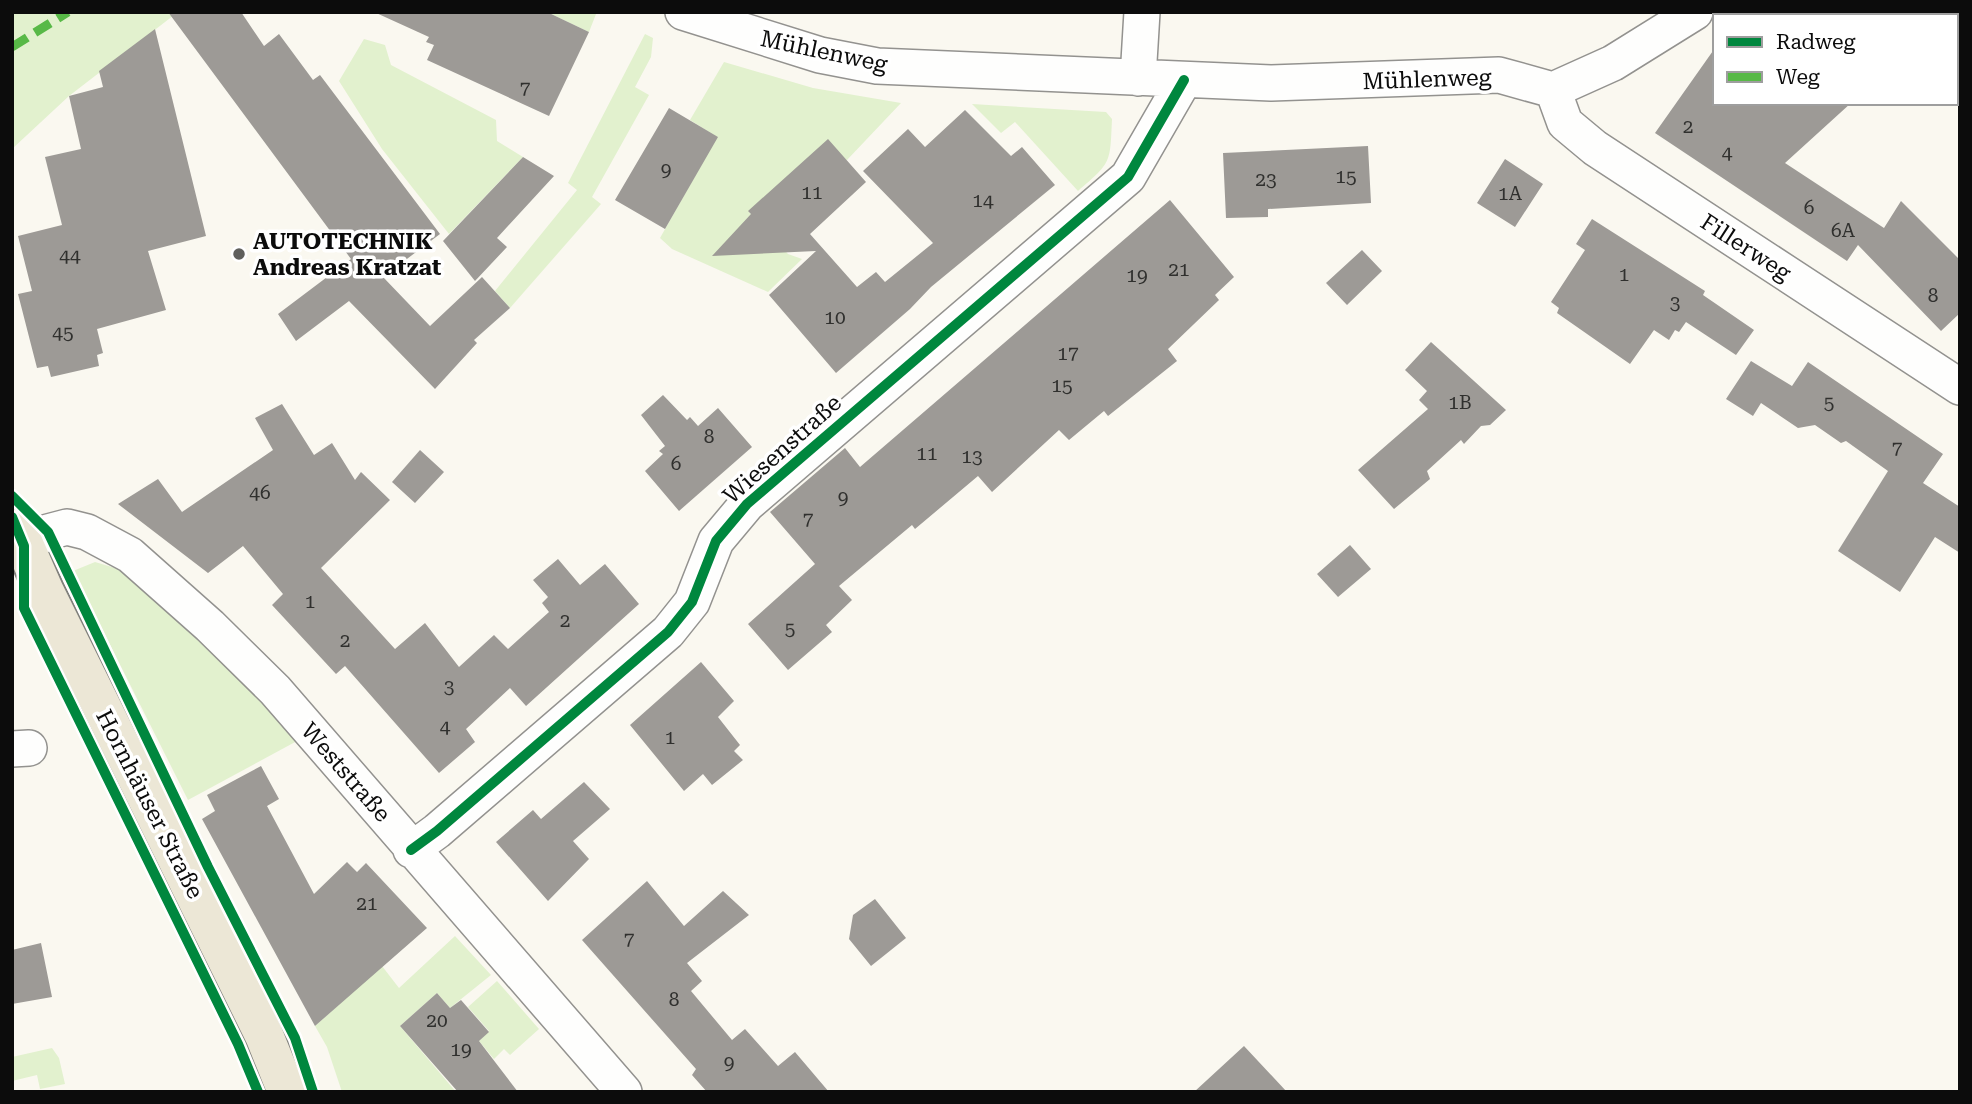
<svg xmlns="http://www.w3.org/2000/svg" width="1972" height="1104" font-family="'Roboto Serif',serif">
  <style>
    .green { fill: #e2f1ce }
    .building { fill: #9d9a96 }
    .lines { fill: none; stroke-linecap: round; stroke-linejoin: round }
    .minor-casing { stroke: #93928f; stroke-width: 38 }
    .primary-casing { stroke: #80807c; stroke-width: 42 }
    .minor { stroke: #fefefd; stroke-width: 35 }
    .primary { stroke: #ece7d6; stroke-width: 38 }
    .quiet { stroke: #58b947; stroke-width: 9; stroke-dasharray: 18 9; stroke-linecap: butt }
    .cycleway-casing { stroke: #fff; stroke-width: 15 }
    .cycleway { stroke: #00873e; stroke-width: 10 }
    .poi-dot { fill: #5f5f5c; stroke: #fff; stroke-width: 2.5 }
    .labels { text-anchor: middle; stroke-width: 7; stroke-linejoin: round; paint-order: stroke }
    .number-label { font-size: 19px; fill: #30302e }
    .street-label { font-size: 23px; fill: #0c0c0c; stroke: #fff }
    .poi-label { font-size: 23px; font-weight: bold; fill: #0c0c0c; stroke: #fff; text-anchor: start }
  </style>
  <rect width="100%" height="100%" fill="#faf8f0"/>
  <path class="green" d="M 12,12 L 178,12 L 69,96 L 12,149 Z
    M 547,12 L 594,12 L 596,14 L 589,32 Z
    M 645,34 L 653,38 L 651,57 L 635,87 L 649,95 L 592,197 L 601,204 L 510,308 L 495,291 L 577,190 L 568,183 Z
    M 364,39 L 385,45 L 391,65 L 496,120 L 497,141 L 523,157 L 449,234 L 382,149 L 339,81 Z
    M 724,62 L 813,88 L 901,103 L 847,160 L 749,212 L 788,254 L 802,259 L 768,292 L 672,249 L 660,238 L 717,137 L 690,120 Z
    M 972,104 L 1106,112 L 1112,119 C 1110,163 1112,162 1078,191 L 1015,122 L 1001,133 Z
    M 95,562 L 122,570 L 147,590 L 264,704 L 297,741 L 188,800 L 73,571 Z
    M 455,936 L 491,975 L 450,1008 L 437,993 L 400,1026 L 456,1092 L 342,1092 L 327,1047 L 315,1026 L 382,966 L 399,988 Z
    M 497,981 L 539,1029 L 510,1055 L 504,1049 L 494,1059 L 479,1041 L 489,1031 L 468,1007 Z
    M 52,1048 L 59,1058 L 65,1084 L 40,1089 L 37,1075 L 12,1081 L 12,1057 Z"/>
  <path class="building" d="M 168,12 L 241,12 L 264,46 L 279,34 L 313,80 L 320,75 L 440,234 L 383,277 L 430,326 L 482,277 L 510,308 L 474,340 L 477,343 L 435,389 L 349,301 L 296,341 L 278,314 L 351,259 Z
    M 374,12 L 547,12 L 589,32 L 549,116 L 427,60 L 434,45 L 426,42 L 429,37 Z
    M 155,29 L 206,236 L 148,251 L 166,310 L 97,329 L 103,353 L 97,355 L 99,366 L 51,377 L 48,366 L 37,368 L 18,294 L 32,291 L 18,236 L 62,225 L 45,157 L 81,149 L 69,96 L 103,87 L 99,71 Z
    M 1715,48 L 1715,103 L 1851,103 L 1785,163 L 1884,228 L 1901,201 L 1960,260 L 1960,313 L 1941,331 L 1858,245 L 1847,261 L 1655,133 Z
    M 669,108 L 718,137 L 665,229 L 615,200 Z
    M 965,110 L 1011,156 L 1022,147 L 1055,185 L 931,287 L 910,309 L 836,373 L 769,295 L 816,251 L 712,256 L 751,214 L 748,211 L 828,139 L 866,182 L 810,234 L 857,287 L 876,272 L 885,282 L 933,243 L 863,171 L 908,129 L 925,147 Z
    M 1368,146 L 1371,203 L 1268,209 L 1268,217 L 1226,218 L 1223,153 Z
    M 523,157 L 554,176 L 497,238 L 507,247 L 475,281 L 443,241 Z
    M 1505,159 L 1543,184 L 1515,227 L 1477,203 Z
    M 1170,200 L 1234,277 L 1215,295 L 1219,300 L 1168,349 L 1177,361 L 1108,416 L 1104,411 L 1069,440 L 1059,430 L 992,492 L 978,476 L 915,529 L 912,525 L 839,586 L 852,600 L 826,625 L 832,632 L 788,670 L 748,624 L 815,564 L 770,512 L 845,448 L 860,467 Z
    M 1592,219 L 1705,291 L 1703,295 L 1754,330 L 1736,355 L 1686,322 L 1679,332 L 1675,330 L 1669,340 L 1654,330 L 1630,364 L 1557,313 L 1559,308 L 1551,302 L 1585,250 L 1576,244 Z
    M 1362,250 L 1382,271 L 1347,305 L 1326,283 Z
    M 1431,342 L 1506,410 L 1490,425 L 1481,426 L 1464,444 L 1461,440 L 1427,471 L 1430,479 L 1394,509 L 1358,470 L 1428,409 L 1419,400 L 1427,391 L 1405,370 Z
    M 1751,361 L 1792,386 L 1808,362 L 1943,454 L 1923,483 L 1960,507 L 1960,553 L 1935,537 L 1900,592 L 1838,551 L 1888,471 L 1846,441 L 1841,443 L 1815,425 L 1798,428 L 1761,403 L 1753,416 L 1726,399 Z
    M 663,395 L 687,420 L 690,417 L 698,426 L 718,408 L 752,447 L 679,511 L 645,471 L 663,454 L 659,451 L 665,446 L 641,415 Z
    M 282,404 L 314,455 L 332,443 L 355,480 L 361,472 L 390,500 L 321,568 L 395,649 L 425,623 L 459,667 L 494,635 L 508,649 L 549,612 L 542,603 L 548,597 L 533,580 L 558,559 L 580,585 L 605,564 L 639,604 L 526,706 L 510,688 L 466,729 L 475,742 L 439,773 L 345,666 L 336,674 L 272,605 L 283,594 L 243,546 L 208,573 L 118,504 L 158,479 L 182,512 L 273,450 L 255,418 Z
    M 420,450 L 444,472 L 415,503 L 392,482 Z
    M 1350,545 L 1371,569 L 1338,597 L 1317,574 Z
    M 701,662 L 734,701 L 718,717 L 740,745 L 734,751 L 743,760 L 712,785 L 703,774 L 684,791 L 630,725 Z
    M 261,766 L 279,799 L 267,806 L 314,894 L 347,862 L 357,872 L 366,863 L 427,928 L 315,1026 L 202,819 L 215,811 L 207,795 Z
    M 584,782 L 610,809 L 573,841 L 589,859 L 548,901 L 496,842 L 533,810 L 541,819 Z
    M 647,881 L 684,926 L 723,891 L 749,915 L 687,963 L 702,981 L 691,991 L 732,1040 L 745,1029 L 778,1066 L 795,1052 L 829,1092 L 707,1092 L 692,1075 L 696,1069 L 582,940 Z
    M 875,899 L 906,938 L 871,966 L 849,939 L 853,915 Z
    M 41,943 L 52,997 L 12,1004 L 12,950 Z
    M 437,993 L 450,1008 L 461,1000 L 489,1032 L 479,1041 L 518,1092 L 458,1092 L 400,1026 Z
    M 1244,1046 L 1287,1092 L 1194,1092 Z"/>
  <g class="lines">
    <defs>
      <path id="minor" d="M 683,12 L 820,55 L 877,66 L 1271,83 L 1499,75 L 1553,90 L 1613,63 L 1695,12
        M 1138,78 L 1142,12
        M 1553,90 L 1565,123 L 1595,148 L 1960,387
        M 24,546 L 48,532 L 67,527 L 87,532 L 130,555 L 210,626 L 275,690 L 624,1092
        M 12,749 L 29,748
        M 411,850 L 437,831 L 668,632 L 692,602 L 716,541 L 747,504 L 1128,177 L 1184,80"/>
      <path id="primary" d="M 12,517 L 44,590 L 264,1035 L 287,1092"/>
    </defs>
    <use href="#minor" class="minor-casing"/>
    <use href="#primary" class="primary-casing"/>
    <use href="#minor" class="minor"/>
    <use href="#primary" class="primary"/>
    <path class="quiet" d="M 12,47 L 68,12"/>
    <defs>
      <path id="cycleway" d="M 12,496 L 48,532 L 208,867 L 295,1038 L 313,1092
        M 12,517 L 24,546 L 24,608 L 238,1044 L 258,1092
        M 411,850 L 437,831 L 668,632 L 692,602 L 716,541 L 747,504 L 1128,177 L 1184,80"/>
    </defs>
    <use href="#cycleway" class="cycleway-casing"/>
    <use href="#cycleway" class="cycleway"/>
  </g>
  <circle class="poi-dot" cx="239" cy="254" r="7"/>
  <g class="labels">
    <g class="number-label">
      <text x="525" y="95">7</text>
      <text x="1688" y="133">2</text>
      <text x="1727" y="159">4</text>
      <text x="666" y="176">9</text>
      <text x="1346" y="183">15</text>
      <text x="1266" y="186">23</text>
      <text x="812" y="199">11</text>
      <text x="1510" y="200">1A</text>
      <text x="983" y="207">14</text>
      <text x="1809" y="214">6</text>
      <text x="1843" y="237">6A</text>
      <text x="70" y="262">44</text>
      <text x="1179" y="276">21</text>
      <text x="1624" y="281">1</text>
      <text x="1137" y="282">19</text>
      <text x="1933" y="302">8</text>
      <text x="1675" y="309">3</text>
      <text x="835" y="324">10</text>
      <text x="63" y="339">45</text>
      <text x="1068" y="360">17</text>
      <text x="1062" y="392">15</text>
      <text x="1460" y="409">1B</text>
      <text x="1829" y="409">5</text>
      <text x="709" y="443">8</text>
      <text x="1897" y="455">7</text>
      <text x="927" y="460">11</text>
      <text x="972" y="463">13</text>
      <text x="676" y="470">6</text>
      <text x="260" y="499">46</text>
      <text x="843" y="504">9</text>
      <text x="808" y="526">7</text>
      <text x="310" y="608">1</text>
      <text x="565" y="627">2</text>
      <text x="790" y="635">5</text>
      <text x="345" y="647">2</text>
      <text x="449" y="693">3</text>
      <text x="445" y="733">4</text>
      <text x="670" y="744">1</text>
      <text x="367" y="910">21</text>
      <text x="629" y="946">7</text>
      <text x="674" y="1006">8</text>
      <text x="437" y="1027">20</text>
      <text x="461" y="1056">19</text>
      <text x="729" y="1069">9</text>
    </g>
    <g class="street-label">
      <text transform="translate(824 51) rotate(12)" y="8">Mühlenweg</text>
      <text transform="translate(1427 79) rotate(-2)" y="8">Mühlenweg</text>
      <text transform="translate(1746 247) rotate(33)" y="8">Fillerweg</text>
      <text transform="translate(782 449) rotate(-42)" y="8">Wiesenstraße</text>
      <text transform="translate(346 772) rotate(49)" y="8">Weststraße</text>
      <text transform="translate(150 804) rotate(63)" y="8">Hornhäuser Straße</text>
    </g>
    <g class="poi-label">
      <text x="253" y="249">AUTOTECHNIK<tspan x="253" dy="26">Andreas Kratzat</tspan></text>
    </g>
  </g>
  <rect width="1972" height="1104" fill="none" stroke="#0c0c0c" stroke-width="28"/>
  <rect x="1713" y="14" width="245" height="91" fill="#ffffff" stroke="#9e9e9e" stroke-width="2"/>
  <rect x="1727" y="37" width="35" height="10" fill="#00873e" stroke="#9e9e9e" stroke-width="2"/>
  <text x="1776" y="49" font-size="21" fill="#0c0c0c">Radweg</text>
  <rect x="1727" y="72" width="35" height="10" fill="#58b947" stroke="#9e9e9e" stroke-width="2"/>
  <text x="1776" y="84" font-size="21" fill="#0c0c0c">Weg</text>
</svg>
